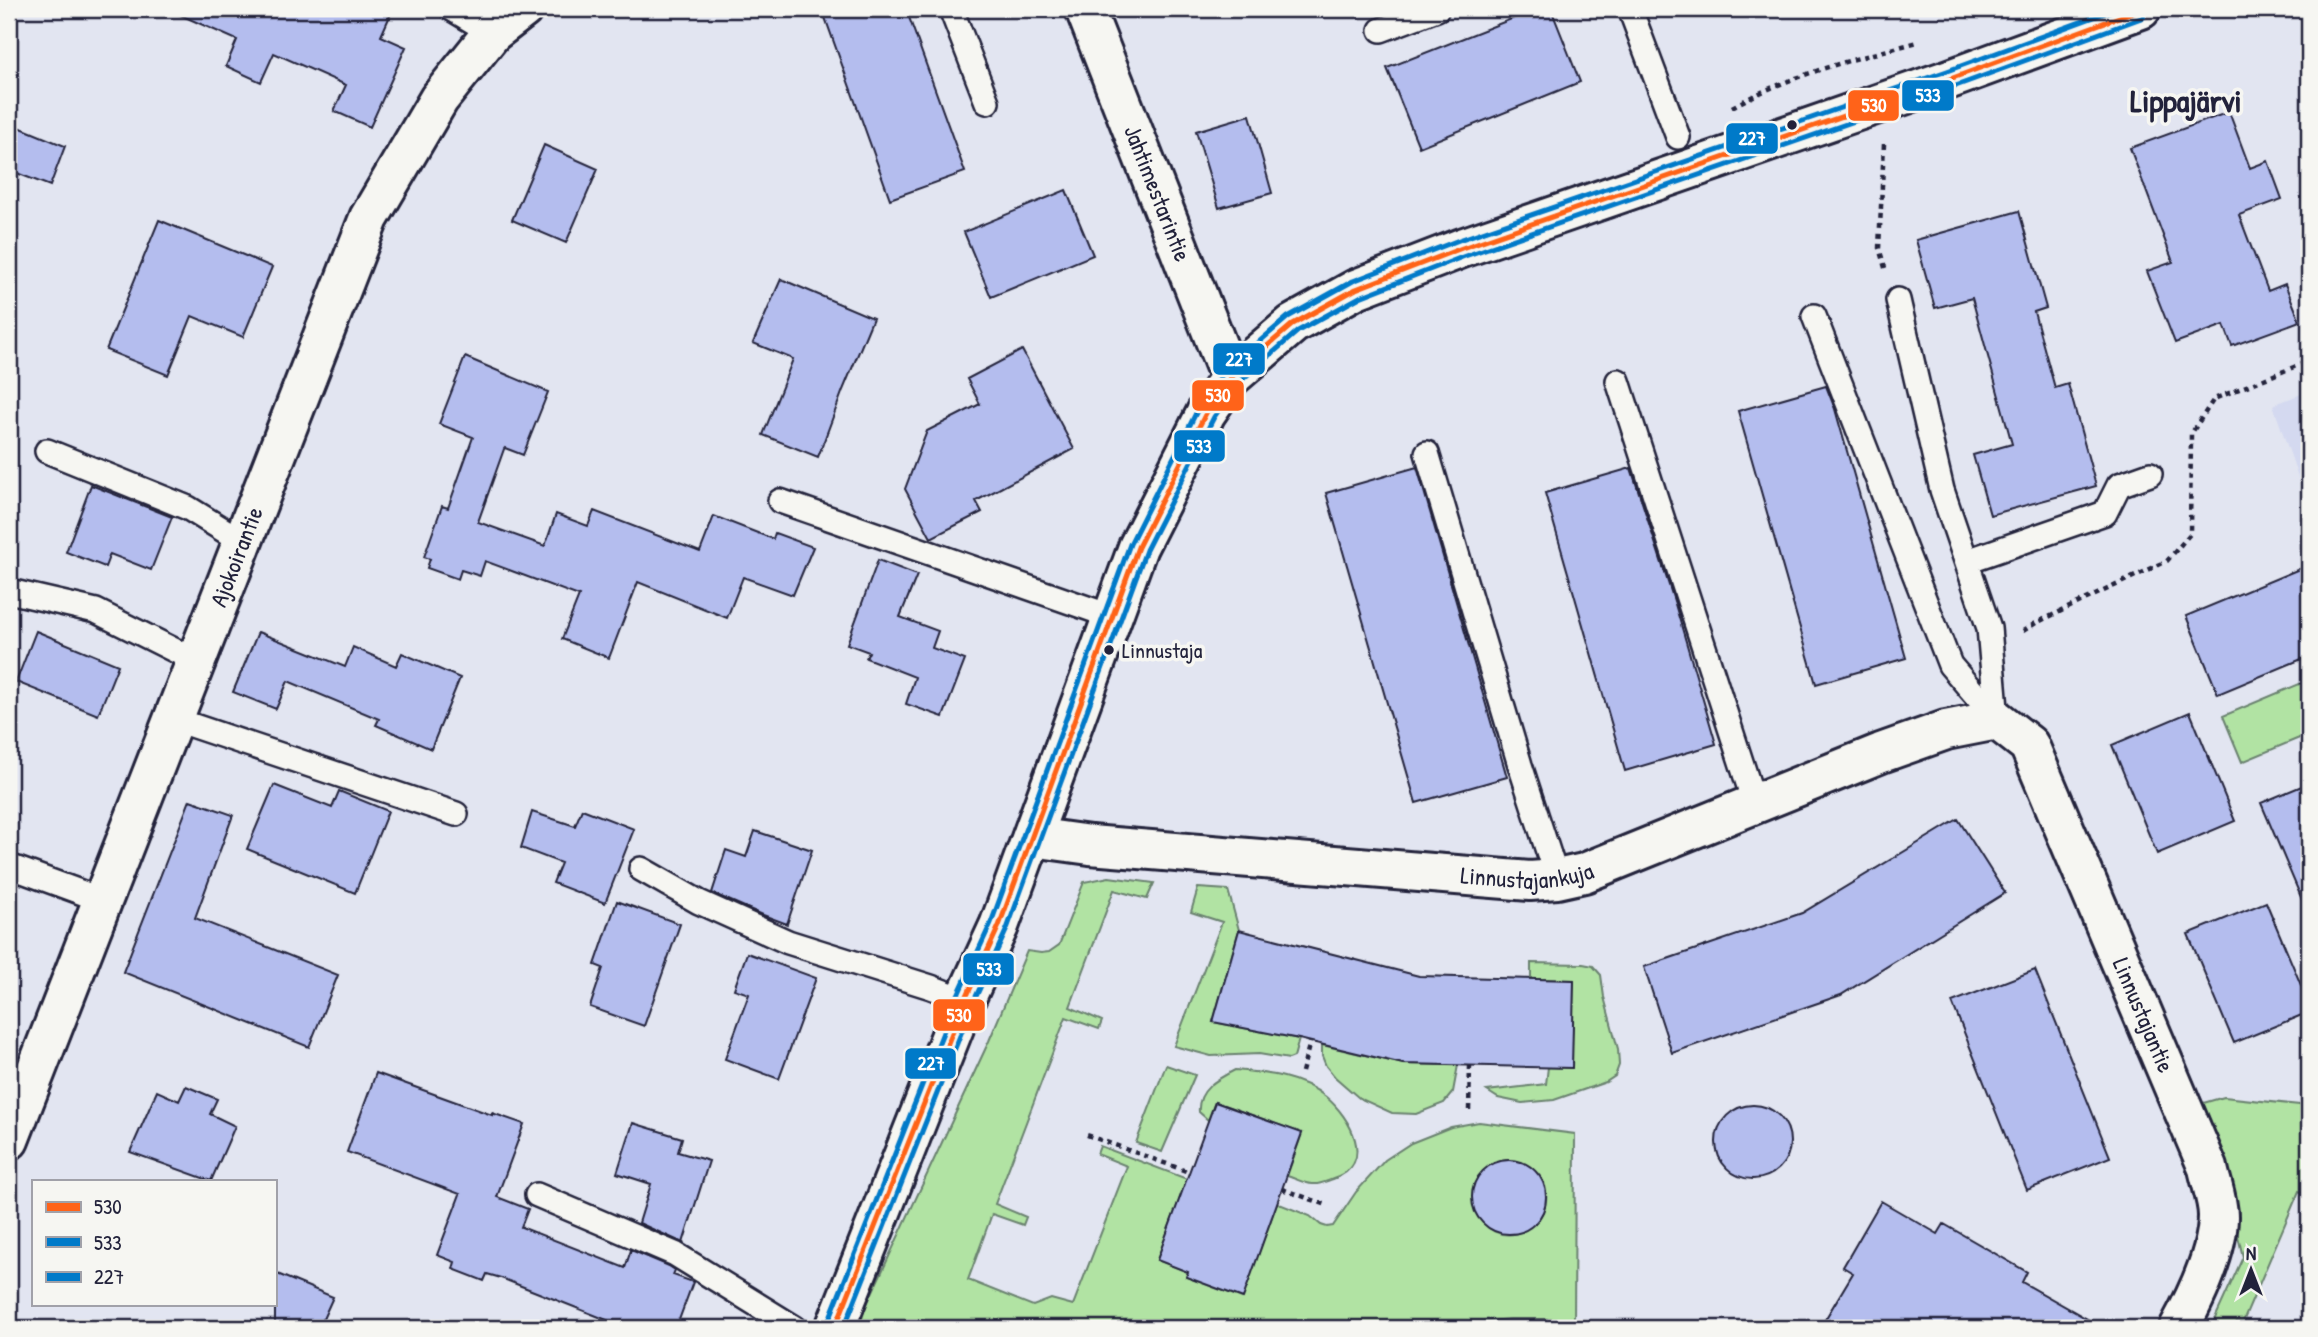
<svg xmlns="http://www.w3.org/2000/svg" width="2318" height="1337" font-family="'Patrick Hand',sans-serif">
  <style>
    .built { fill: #d4d9f0 }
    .green { fill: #b1e3a3; stroke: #6a826f; stroke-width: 2; fill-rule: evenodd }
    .building { fill: #b4bdee; stroke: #22223b; stroke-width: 2 }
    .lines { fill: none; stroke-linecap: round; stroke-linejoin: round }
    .lane-casing { stroke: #22223b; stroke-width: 28 }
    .street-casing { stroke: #22223b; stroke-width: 44 }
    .secondary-casing { stroke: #22223b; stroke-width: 44 }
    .path { stroke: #22223b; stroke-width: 4.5; stroke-dasharray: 5 5; stroke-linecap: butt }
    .lane { stroke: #f6f6f2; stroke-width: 23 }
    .street { stroke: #f6f6f2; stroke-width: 38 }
    .secondary { stroke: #f6f6f2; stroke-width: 38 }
    .bus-1-casing { stroke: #f6f6f2; stroke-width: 10 }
    .bus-2-casing { stroke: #f6f6f2; stroke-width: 10 }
    .bus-3-casing { stroke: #f6f6f2; stroke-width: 10 }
    .bus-1 { stroke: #ff6319; stroke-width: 5 }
    .bus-2 { stroke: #007ac9; stroke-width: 5 }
    .bus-3 { stroke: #007ac9; stroke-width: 5 }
    .bus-dot { fill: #22223b; stroke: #f6f6f2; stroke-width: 2.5 }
    .labels { text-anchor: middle; stroke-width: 7; stroke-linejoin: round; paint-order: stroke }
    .bus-label { font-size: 22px; fill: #22223b; stroke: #f6f6f2; text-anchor: start }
    .street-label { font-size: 24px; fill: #22223b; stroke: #f6f6f2 }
    .district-label { font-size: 32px; font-weight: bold; fill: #22223b; stroke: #f6f6f2 }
    .line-badge { stroke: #f6f6f2; stroke-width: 2.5 }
    .badge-label { font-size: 19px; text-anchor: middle; font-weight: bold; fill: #fff }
  </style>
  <rect width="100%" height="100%" fill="#e2e5f1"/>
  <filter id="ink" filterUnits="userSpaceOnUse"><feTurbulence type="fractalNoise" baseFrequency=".0143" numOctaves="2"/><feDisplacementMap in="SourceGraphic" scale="14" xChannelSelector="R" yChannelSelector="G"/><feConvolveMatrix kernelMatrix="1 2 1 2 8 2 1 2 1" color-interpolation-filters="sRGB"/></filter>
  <g filter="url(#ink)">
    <path class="built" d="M 2309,391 L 2309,508 L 2273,405 Z"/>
    <path class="green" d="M 2309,680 L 2309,734 L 2242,762 L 2223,716 Z
      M 1109,877 L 1154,883 L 1147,899 L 1114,890 L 1070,1007 L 1102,1021 L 1099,1029 L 1066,1017 L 995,1204 L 1026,1217 L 1023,1225 L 992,1214 L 968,1280 L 1033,1306 L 1051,1299 L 1073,1305 L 1127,1166 L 1097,1154 L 1100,1146 L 1187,1179 L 1157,1260 L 1188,1272 L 1186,1277 L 1242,1298 L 1277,1203 L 1310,1216 L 1321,1225 L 1327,1227 L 1333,1226 L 1356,1192 L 1385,1160 L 1411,1143 L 1451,1127 L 1479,1122 L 1575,1134 L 1574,1328 L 1548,1328 L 1547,1319 L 1510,1319 L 1449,1325 L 1377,1325 L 1376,1328 L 859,1328 L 866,1306 L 989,1041 L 1027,951 L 1041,953 L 1049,952 L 1059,945 L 1084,882 ZM 1506,1160 C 1531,1161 1552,1179 1545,1206 C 1542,1217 1534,1225 1525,1230 C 1480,1254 1443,1175 1506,1160 Z
      M 1198,888 L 1228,890 L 1239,930 L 1213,1022 L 1299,1039 L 1294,1057 L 1289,1059 L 1259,1054 L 1211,1056 L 1174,1046 L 1222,922 L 1191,912 Z
      M 1531,963 L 1583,964 L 1593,966 L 1601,975 L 1604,997 L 1618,1049 L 1619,1065 L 1615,1076 L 1606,1082 L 1554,1100 L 1522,1103 L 1498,1098 L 1487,1091 L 1546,1084 L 1548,1067 L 1571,1068 L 1574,980 L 1531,979 Z
      M 1322,1045 L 1403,1064 L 1458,1065 L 1453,1092 L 1444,1103 L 1416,1114 L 1392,1113 L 1359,1098 L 1335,1077 L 1326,1066 L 1322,1056 Z
      M 1166,1065 L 1195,1075 L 1162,1152 L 1136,1143 Z
      M 1235,1070 C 1267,1073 1300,1076 1326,1097 C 1350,1117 1377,1164 1333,1179 C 1327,1181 1319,1185 1313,1184 C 1304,1184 1295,1178 1287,1176 L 1302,1133 L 1215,1102 L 1208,1120 L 1199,1112 C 1197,1090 1217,1079 1235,1070 Z
      M 2224,1097 L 2309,1106 L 2309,1195 L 2299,1191 L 2243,1322 L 2237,1321 L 2234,1328 L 2215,1328 L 2212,1325 L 2243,1257 L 2215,1140 L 2200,1104 Z"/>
    <path class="building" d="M 167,9 L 393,9 L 381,36 L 406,47 L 370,127 L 334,111 L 346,85 L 274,53 L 261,82 L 226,66 L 237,40 Z
      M 822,9 L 906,9 L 965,172 L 890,199 Z
      M 1537,9 L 1551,9 L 1580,82 L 1419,147 L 1387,68 Z
      M 2229,112 L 2250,168 L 2268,161 L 2282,199 L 2239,215 L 2268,291 L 2285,284 L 2300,321 L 2232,346 L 2224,325 L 2175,343 L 2147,271 L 2173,262 L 2130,148 Z
      M 1250,115 L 1272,193 L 1219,208 L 1196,131 Z
      M 9,123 L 65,146 L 50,186 L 9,170 Z
      M 544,145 L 598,169 L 566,243 L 512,220 Z
      M 1066,190 L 1093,255 L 991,297 L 964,232 Z
      M 2019,211 L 2046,308 L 2034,312 L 2055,388 L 2068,384 L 2096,486 L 1990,515 L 1973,455 L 2012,444 L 1972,298 L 1935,308 L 1916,240 Z
      M 159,220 L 272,267 L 243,337 L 192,316 L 168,375 L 106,350 Z
      M 781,279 L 873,318 L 843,390 L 818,457 L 763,435 L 793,359 L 753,343 Z
      M 1022,350 L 1074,449 L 976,501 L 982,512 L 931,538 L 905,489 L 927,431 L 980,404 L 967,379 Z
      M 465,357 L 548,392 L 523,455 L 505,448 L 504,449 L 478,522 L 545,546 L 556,514 L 588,526 L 594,511 L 700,552 L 714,516 L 773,539 L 775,533 L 813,547 L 793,595 L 743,577 L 727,618 L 638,582 L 609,658 L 562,639 L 579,596 L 485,561 L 480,576 L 461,570 L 458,579 L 427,568 L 430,559 L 424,557 L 442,506 L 448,508 L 473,437 L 439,424 Z
      M 1826,386 L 1835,409 L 1906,658 L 1816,684 L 1738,411 Z
      M 1417,467 L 1507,777 L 1416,803 L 1326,493 Z
      M 1631,468 L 1675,604 L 1716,744 L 1625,771 L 1545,493 Z
      M 91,485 L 172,517 L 151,570 L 110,554 L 105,567 L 66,552 Z
      M 878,560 L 917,575 L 900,617 L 938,631 L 932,648 L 965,660 L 943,717 L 906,704 L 915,677 L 866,658 L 869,652 L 847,644 Z
      M 2309,565 L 2309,656 L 2218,694 L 2186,616 Z
      M 36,631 L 118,665 L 98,715 L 16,682 Z
      M 258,632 L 345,667 L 353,647 L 396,666 L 402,653 L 460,678 L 431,749 L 376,725 L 379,719 L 288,681 L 276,709 L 233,692 Z
      M 2190,712 L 2235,821 L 2157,854 L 2112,745 Z
      M 2309,783 L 2309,916 L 2261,803 Z
      M 274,785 L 332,808 L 339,791 L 388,811 L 355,893 L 247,849 Z
      M 190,800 L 233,815 L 195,918 L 338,975 L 309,1047 L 123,972 Z
      M 582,809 L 634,829 L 605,903 L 553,883 L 561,863 L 521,848 L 532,812 L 575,826 Z
      M 1958,819 L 2005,893 L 1841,995 L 1672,1053 L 1644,967 L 1802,913 Z
      M 755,831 L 812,850 L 787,924 L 763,915 L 712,893 L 726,850 L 746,857 Z
      M 617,901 L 680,924 L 644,1026 L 590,1007 L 603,968 L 595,965 Z
      M 2266,902 L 2309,1004 L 2309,1012 L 2234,1043 L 2188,934 Z
      M 1239,930 L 1419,976 L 1574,980 L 1572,1068 L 1403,1064 L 1299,1039 L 1213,1022 Z
      M 747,953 L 816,978 L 779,1079 L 725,1059 L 749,994 L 734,989 Z
      M 2035,970 L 2110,1157 L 2027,1190 L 1952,1002 Z
      M 376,1073 L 492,1115 L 492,1113 L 524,1124 L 497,1197 L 528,1209 L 521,1227 L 625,1268 L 631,1250 L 669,1266 L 675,1270 L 673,1275 L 693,1282 L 676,1328 L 627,1328 L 501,1278 L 487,1274 L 484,1281 L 453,1269 L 455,1262 L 437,1255 L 460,1194 L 347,1152 Z
      M 186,1086 L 217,1099 L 210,1114 L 235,1126 L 211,1181 L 130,1152 L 157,1091 L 179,1101 Z
      M 1215,1102 L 1302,1133 L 1243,1298 L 1186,1277 L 1188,1272 L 1157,1260 Z
      M1716 1142a37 37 0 1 1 74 0a37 37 0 1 1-74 0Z
      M 633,1123 L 682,1138 L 678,1152 L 709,1161 L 683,1243 L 639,1223 L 651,1184 L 617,1173 Z
      M1472 1197a37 37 0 1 1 74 0a37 37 0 1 1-74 0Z
      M 1881,1201 L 1938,1234 L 1944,1224 L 2027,1272 L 2022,1282 L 2103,1328 L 1820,1328 L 1853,1273 L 1843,1267 Z
      M 275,1273 L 333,1297 L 319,1328 L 275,1328 Z"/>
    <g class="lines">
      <defs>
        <path id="lane" d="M 452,9 L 492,33
          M 951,9 L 987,102
          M 1630,9 L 1678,137
          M 1381,30 L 1437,9
          M 1898,300 L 1942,490 L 1989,628 L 1997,720
          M 1814,316 L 1950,665 L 1997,720
          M 1618,381 L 1755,805
          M 47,451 L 188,508 L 243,542
          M 1427,453 L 1520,765 L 1557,879
          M 780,501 L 1113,617
          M 1967,561 L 2105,513 L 2119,485 L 2150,474
          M 9,591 L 96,611 L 196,661
          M 173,719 L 456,814
          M 9,866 L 102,900
          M 641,869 L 699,902 L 788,942 L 931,987 L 965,1000
          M 537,1195 L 675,1254 L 795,1328"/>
        <g id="street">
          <path id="s1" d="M 1085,9 L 1230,378"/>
          <path id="s2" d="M 1032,837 L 1090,845 L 1530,881 L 1557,879 L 1584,873 L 1881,753 L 1946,730 L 1997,720 L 2029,745 L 2208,1168 C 2211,1183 2218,1201 2218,1216 C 2218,1252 2196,1297 2179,1328"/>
          <path id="s3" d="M 9,1140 L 369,218 L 439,99 L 492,33 L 523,9"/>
        </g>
        <path id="secondary" d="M 835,1328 L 965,1000 L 999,926 L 1138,547 L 1206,413 L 1230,378 L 1293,324 L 1356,289 L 1462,248 L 1950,79 L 2141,9"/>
      </defs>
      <use href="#lane" class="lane-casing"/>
      <use href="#street" class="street-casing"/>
      <use href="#secondary" class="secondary-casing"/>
      <path class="path" d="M 1732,107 C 1790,75 1854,59 1918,42
        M 1884,144 L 1879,248 L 1886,271
        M 2023,631 L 2036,623 L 2167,561 L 2190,534 L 2191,434 L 2214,399 L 2309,361
        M 1302,1072 L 1310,1042
        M 1469,1110 L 1470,1066
        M 1087,1135 L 1189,1172
        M 1282,1189 L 1327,1205"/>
      <use href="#lane" class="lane"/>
      <use href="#street" class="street"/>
      <use href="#secondary" class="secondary"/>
      <defs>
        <path id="bus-1" d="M 835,1328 L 965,1000 L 999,926 L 1138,547 L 1206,413 L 1230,378 L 1293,324 L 1356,289 L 1462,248 L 1950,79 L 2141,9"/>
        <path id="bus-2" d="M 844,1328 L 973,1003 L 1007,929 L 1146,550 L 1214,417 L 1237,384 L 1298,331 L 1360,297 L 1465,256 L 1953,87 L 2144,17"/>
        <path id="bus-3" d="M 827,1325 L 957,997 L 991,923 L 1130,544 L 1198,409 L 1224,372 L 1288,317 L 1353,281 L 1459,240 L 1947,71 L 2116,9"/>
      </defs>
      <use href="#bus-1" class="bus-1-casing"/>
      <use href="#bus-2" class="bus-2-casing"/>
      <use href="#bus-3" class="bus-3-casing"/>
      <use href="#bus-1" class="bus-1"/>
      <use href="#bus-2" class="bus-2"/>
      <use href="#bus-3" class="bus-3"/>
    </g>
  </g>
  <g class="bus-dot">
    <circle cx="1792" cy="125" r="6"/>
    <circle cx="1109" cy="650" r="6"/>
  </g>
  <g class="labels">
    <g class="bus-label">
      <text x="1122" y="658">Linnustaja</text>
    </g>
    <g class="street-label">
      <text dy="8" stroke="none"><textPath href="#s1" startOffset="198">Jahtimestarintie</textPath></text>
      <text dy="8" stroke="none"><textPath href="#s3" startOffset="626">Ajokoirantie</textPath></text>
      <text dy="8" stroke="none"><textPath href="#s2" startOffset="497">Linnustajankuja</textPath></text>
      <text dy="8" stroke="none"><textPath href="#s2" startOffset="1330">Linnustajantie</textPath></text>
    </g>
    <g class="district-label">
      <text x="2186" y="112">Lippajärvi</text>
    </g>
  </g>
  <g class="line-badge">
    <rect x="1901" y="79" width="54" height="33" rx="7" fill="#007ac9"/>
    <rect x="1847" y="89" width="53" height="33" rx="7" fill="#ff6319"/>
    <rect x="1725" y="122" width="54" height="33" rx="7" fill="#007ac9"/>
    <rect x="1212" y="342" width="54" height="34" rx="7" fill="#007ac9"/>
    <rect x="1191" y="379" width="54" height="33" rx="7" fill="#ff6319"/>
    <rect x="1173" y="429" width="53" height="34" rx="7" fill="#007ac9"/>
    <rect x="962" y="952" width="53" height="34" rx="7" fill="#007ac9"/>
    <rect x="932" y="998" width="54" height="34" rx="7" fill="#ff6319"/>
    <rect x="904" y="1047" width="53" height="33" rx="7" fill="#007ac9"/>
  </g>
  <g class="badge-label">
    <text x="1928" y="102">533</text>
    <text x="1874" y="112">530</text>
    <text x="1752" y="145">227</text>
    <text x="1239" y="366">227</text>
    <text x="1218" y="402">530</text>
    <text x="1199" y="453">533</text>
    <text x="989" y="976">533</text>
    <text x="959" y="1022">530</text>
    <text x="931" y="1070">227</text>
  </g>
  <rect width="2318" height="1337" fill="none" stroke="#f6f6f2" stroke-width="35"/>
  <rect x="18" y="18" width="2283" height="1302" fill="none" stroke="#22223b" stroke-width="2.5" filter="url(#ink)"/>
  <rect x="32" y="1180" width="245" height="126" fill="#f6f6f2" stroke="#a1a1a9" stroke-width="2"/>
  <rect x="46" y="1202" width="35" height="10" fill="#ff6319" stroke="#a1a1a9" stroke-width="2"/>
  <text x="94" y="1214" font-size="21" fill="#22223b">530</text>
  <rect x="46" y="1237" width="35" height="10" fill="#007ac9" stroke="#a1a1a9" stroke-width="2"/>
  <text x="94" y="1250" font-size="21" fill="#22223b">533</text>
  <rect x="46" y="1272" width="35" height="10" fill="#007ac9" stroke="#a1a1a9" stroke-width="2"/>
  <text x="94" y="1284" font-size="21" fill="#22223b">227</text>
  <g transform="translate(2251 1270)" stroke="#f6f6f2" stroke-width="5" paint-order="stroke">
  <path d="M0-5L12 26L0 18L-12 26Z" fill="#22223b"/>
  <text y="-10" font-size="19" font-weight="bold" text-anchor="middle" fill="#22223b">N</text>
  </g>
</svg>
